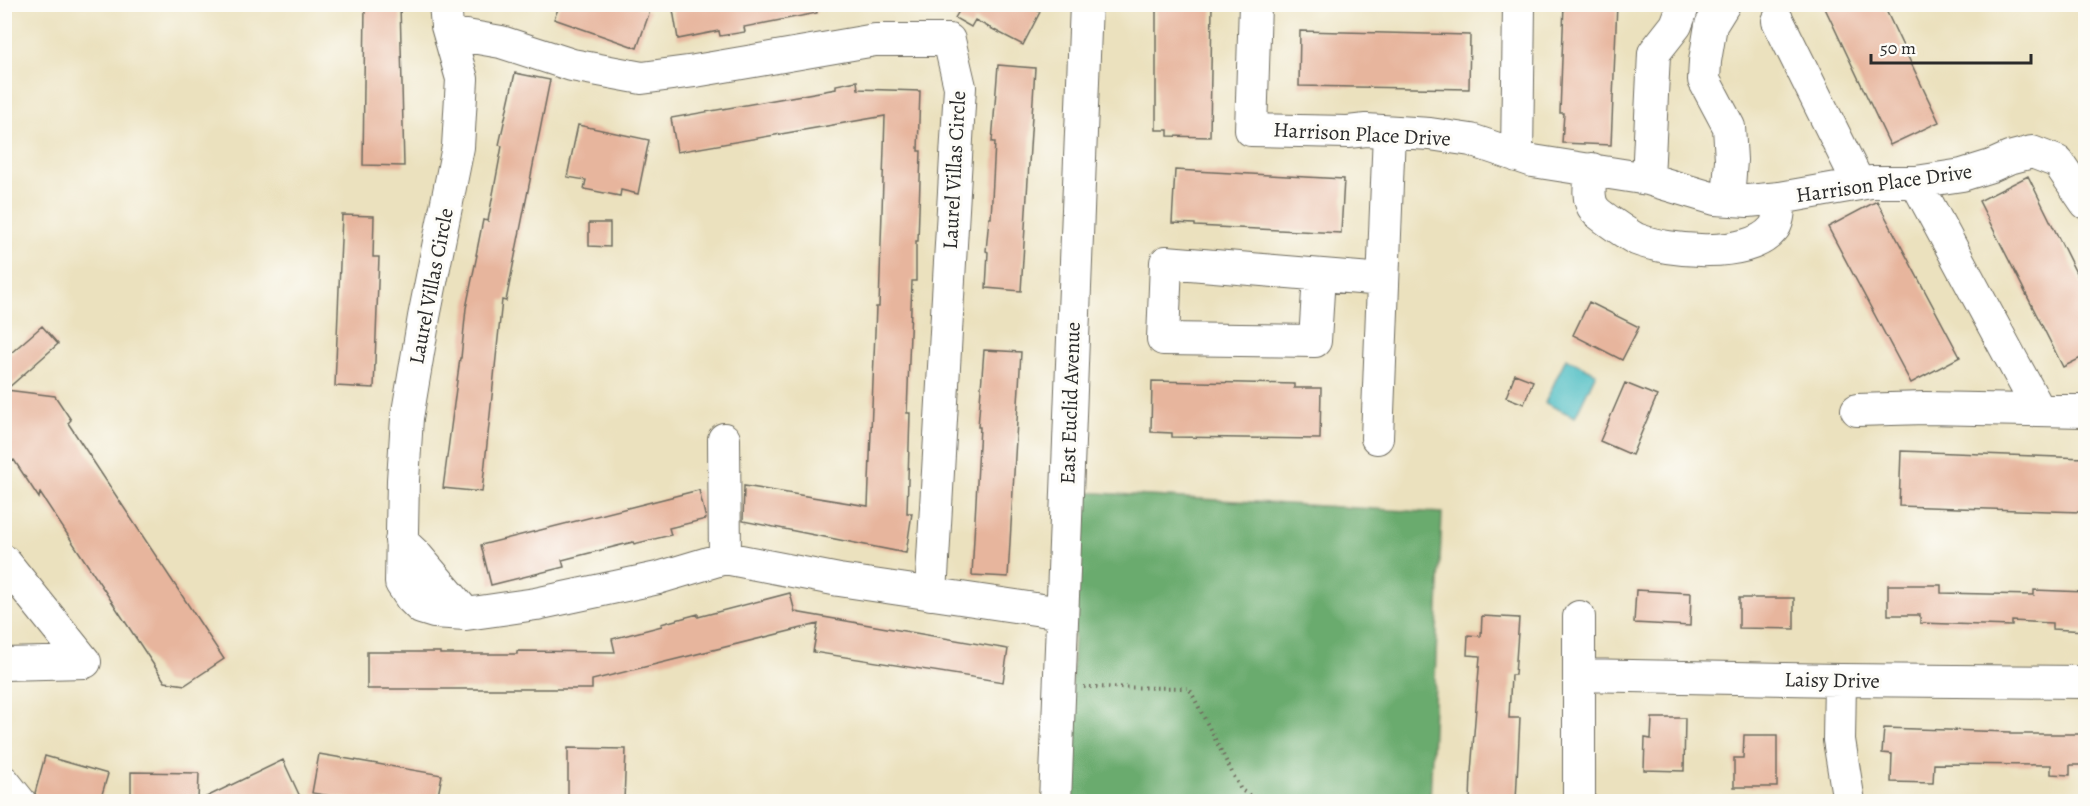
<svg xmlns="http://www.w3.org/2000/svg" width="2090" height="806" font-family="Alegreya,serif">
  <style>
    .forest { fill: #6aab6e; stroke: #4a6b4c; stroke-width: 1.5 }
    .water { fill: #4ebdc3; stroke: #3c7477; stroke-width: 1.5 }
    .building { fill: #e7b59d }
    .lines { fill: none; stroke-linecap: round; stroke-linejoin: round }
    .minor-casing { stroke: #6e6b5e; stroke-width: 34 }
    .path { stroke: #6e6b5e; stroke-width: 4; stroke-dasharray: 1.5 4.5; stroke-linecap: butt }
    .minor { stroke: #fff; stroke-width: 32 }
    .labels { text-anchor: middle; stroke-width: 6; stroke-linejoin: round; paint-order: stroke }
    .street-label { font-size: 21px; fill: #2b2b2b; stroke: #fdfcf7 }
  </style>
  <rect width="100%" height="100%" fill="#fdfcf7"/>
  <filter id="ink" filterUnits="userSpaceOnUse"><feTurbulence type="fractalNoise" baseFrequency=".0167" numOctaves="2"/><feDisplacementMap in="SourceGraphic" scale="12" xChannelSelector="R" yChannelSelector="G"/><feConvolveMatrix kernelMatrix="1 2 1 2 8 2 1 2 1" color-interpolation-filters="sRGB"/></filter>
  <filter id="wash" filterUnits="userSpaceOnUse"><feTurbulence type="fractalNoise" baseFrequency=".008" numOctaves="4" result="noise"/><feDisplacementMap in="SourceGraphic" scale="24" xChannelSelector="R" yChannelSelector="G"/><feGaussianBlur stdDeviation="1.35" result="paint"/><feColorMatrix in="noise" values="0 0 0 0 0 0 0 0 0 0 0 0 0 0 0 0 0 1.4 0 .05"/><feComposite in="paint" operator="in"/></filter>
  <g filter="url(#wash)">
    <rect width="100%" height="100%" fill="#ebe1be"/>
    <path class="forest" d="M 1080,492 L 1442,513 L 1430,801 L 1067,802 Z"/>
    <path class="water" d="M 1566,358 L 1596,373 L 1575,417 L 1545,403 Z"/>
    <g id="blocks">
      <path class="building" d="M 365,4 L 400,4 L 404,166 L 363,165 Z
        M 560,4 L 631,4 L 650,11 L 637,48 L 554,19 Z
        M 672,4 L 816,4 L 817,13 L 744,27 L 745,32 L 720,36 L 719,31 L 678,39 Z
        M 946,4 L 1026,4 L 1040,12 L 1023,45 L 975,20 L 971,27 L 955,18 L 959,11 Z
        M 1156,4 L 1212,4 L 1210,137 L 1168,136 L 1168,130 L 1156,130 Z
        M 1564,4 L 1617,4 L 1611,145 L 1562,143 L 1564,113 L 1560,113 Z
        M 1823,4 L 1883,4 L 1939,122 L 1890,145 Z
        M 1300,31 L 1470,35 L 1469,89 L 1299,86 Z
        M 998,65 L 1035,68 L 1021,291 L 986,288 L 988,252 L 986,251 L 989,218 L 991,218 L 995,142 L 992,142 Z
        M 515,73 L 550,80 L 506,301 L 502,300 L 482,492 L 443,488 L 460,358 L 461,358 L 466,308 L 477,255 L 476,255 L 483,220 L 488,221 L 502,146 L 499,145 Z
        M 857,81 L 858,89 L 920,91 L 918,151 L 921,151 L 918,241 L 916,241 L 916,281 L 912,281 L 907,413 L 910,413 L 907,513 L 912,513 L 906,553 L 743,521 L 744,486 L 868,506 L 876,307 L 879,307 L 885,116 L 677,152 L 671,118 L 836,89 L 836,85 Z
        M 578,125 L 649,140 L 638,194 L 621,190 L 620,196 L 584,189 L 586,180 L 567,177 Z
        M 1175,170 L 1344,179 L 1341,233 L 1195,226 L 1195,224 L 1172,223 Z
        M 2028,176 L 2085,291 L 2085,356 L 2063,367 L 1979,201 Z
        M 1877,201 L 1960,357 L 1911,383 L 1828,227 Z
        M 342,215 L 374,216 L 373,257 L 379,257 L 374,388 L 335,386 Z
        M 589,223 L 610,223 L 610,247 L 589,246 Z
        M 1589,302 L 1639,327 L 1622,360 L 1573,335 Z
        M 42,326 L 58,344 L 6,390 L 55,396 L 71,420 L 68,423 L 224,659 L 185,685 L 165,682 L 40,493 L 39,498 L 14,460 L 4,466 L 4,359 Z
        M 984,350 L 1021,352 L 1008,577 L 972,575 L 980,427 L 978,427 Z
        M 1515,374 L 1533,381 L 1524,404 L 1506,397 Z
        M 1152,381 L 1294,384 L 1294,388 L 1321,388 L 1320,439 L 1172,437 L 1172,433 L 1151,432 Z
        M 1625,383 L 1657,396 L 1632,455 L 1600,441 Z
        M 1901,451 L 2085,458 L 2085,508 L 2081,508 L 2081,512 L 1899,506 Z
        M 699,490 L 706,519 L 669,528 L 671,535 L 634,544 L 633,542 L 562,560 L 564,567 L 491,585 L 481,545 Z
        M 1888,585 L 1941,585 L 1941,593 L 2034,595 L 2034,590 L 2085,592 L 2085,631 L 2052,629 L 2052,623 L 2012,621 L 2012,626 L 1920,623 L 1920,615 L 1888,615 Z
        M 1636,590 L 1691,593 L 1690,626 L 1634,623 Z
        M 790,593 L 795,612 L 1008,649 L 1003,682 L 813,652 L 818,624 L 592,680 L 592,689 L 367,689 L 367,652 L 440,652 L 440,654 L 517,654 L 517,651 L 615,652 L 612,639 L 662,626 L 661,624 L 698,614 L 698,617 Z
        M 1739,598 L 1794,598 L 1794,629 L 1739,628 Z
        M 1482,616 L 1519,618 L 1515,675 L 1511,675 L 1509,718 L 1520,718 L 1516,801 L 1470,801 L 1471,772 L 1480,656 L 1467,655 L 1468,635 L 1481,636 Z
        M 1652,718 L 1685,718 L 1684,771 L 1644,770 L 1645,738 L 1651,739 Z
        M 1884,728 L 2010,732 L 2010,734 L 2083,734 L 2083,765 L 2070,765 L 2070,775 L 2051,774 L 2051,765 L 1934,764 L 1933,783 L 1891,782 L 1892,754 L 1882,753 Z
        M 1744,735 L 1777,735 L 1777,787 L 1734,787 L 1734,758 L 1743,758 Z
        M 568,748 L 626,749 L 624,801 L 568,801 Z
        M 319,754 L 442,775 L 437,801 L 362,801 L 312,793 Z
        M 45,756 L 108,774 L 100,801 L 56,801 L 36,796 L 35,793 Z
        M 283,760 L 302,801 L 131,801 L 131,772 L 199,773 L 198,801 Z"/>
    </g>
  </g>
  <g filter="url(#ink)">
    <use href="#blocks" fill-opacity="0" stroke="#6e6b5e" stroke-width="1.5"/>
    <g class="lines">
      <defs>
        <path id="minor" d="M 445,4 L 447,26 L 462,79 L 458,147 L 424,317 L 407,418 L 403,480 L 401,583 L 411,598 L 421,608 L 434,612 L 466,614 L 536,604 L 658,578 L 725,558 L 839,580 L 1062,613
          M 1255,4 L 1251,130 L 1348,132 L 1366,130 L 1430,134 L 1471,140 L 1533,161 L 1648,179 L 1715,199 L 1748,201 L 1780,198 L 1871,182 L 1916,182 L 1962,175 L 1991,166 L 2009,158 L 2032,152 L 2058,162 L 2086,203
          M 1724,4 L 1711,25 L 1705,61 L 1704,80 L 1729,127 L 1731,160 L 1728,200
          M 1778,21 L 1859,184
          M 449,33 L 501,42 L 572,65 L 642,78 L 695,71 L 875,40 L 949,40 L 960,87 L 931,594
          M 1517,156 L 1519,4
          M 1592,169 C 1590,182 1586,199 1595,210 C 1599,215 1630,236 1636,239 C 1669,252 1749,259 1773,229 C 1779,223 1779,207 1780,198
          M 1648,179 L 1654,53 L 1676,25 L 1684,4
          M 1916,182 L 2039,410
          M 1319,275 L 1315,341 L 1163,339 L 1166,262 L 1383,280
          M 1857,410 L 1925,408 L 2086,411
          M 1377,438 L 1389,132
          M 724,439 L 725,558
          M 401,541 L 416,555 L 466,614
          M 4,561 L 85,662 L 4,664
          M 1579,617 L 1579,802
          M 1579,675 L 1840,680 L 2086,682
          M 1840,680 L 1839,740 L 1849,802
          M 4,782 L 20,802
          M 1055,802 L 1086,4"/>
      </defs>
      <use href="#minor" class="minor-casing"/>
      <path class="path" d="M 1084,687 L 1189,688 L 1241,790 L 1261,802"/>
      <use href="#minor" class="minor"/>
    </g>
  </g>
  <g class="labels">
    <g class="street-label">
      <text transform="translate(1362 134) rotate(3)" y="7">Harrison Place Drive</text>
      <text transform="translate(954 170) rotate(-87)" y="7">Laurel Villas Circle</text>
      <text transform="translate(1884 183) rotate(-8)" y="7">Harrison Place Drive</text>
      <text transform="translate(431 286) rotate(-79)" y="7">Laurel Villas Circle</text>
      <text transform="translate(1070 403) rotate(-88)" y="7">East Euclid Avenue</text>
      <text transform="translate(1832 680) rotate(1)" y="7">Laisy Drive</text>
    </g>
  </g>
  <rect width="2090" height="806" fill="none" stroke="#fdfcf7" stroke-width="24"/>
  <path d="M1871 54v9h160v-9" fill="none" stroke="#2b2b2b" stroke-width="3"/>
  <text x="1880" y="54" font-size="18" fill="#2b2b2b" stroke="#fdfcf7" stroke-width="4.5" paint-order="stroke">50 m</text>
</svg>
